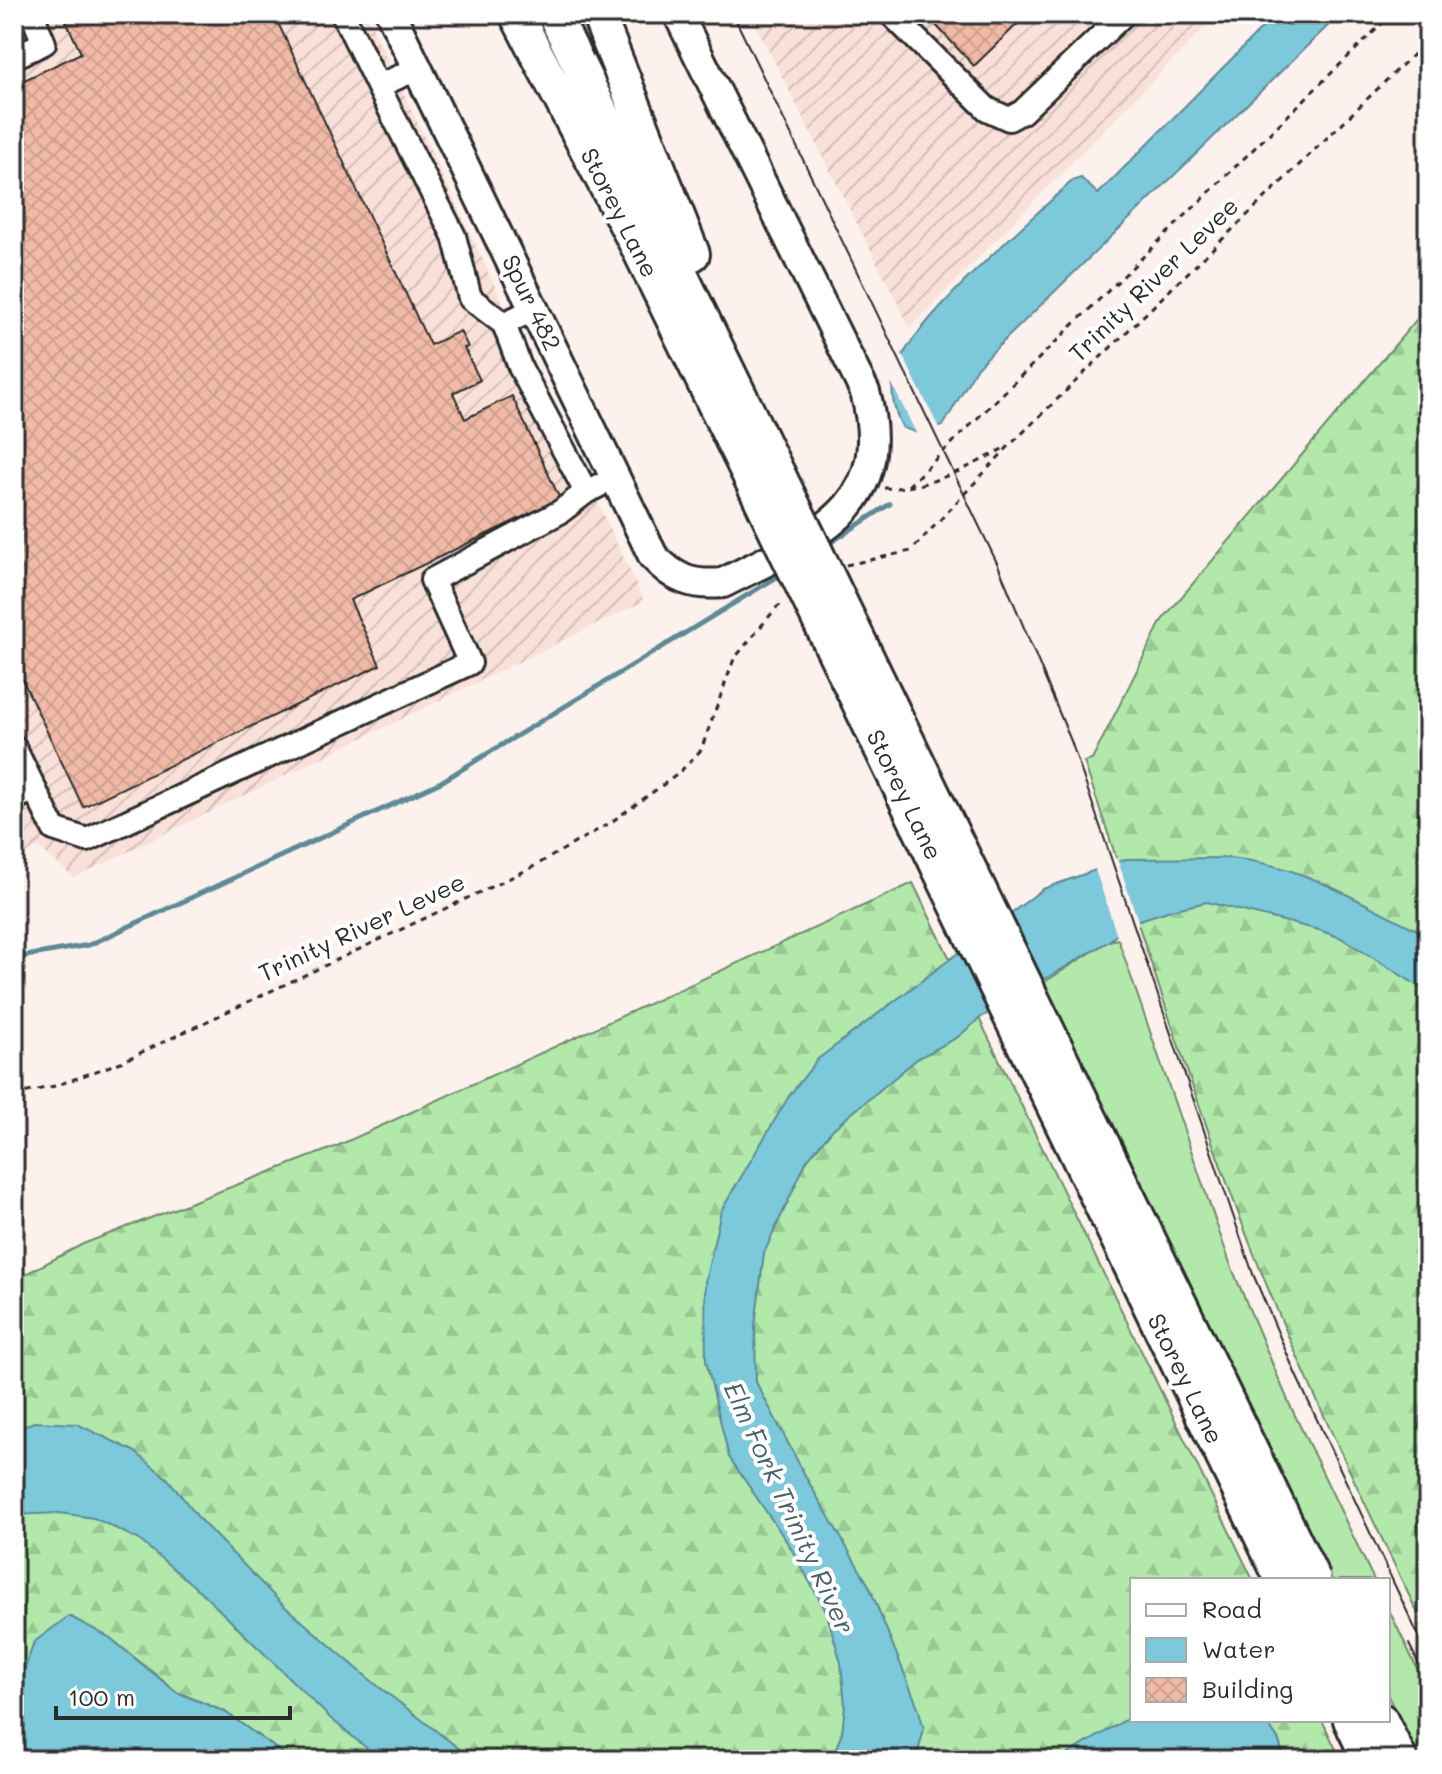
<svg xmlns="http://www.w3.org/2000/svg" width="1442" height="1774" font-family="Mali,sans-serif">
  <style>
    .industrial { fill: url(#industrial-furrows) }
    .grass { fill: #b2e9ab; stroke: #6e8a6b; stroke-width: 2 }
    .forest { fill: url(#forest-firs); stroke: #6e8a6b; stroke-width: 2 }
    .water { fill: #7cc9db; stroke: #5c8a95; stroke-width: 2 }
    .pier { fill: #fcf1ed }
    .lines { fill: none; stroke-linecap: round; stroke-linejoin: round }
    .stream { stroke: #5c8a95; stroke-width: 5 }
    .building { fill: url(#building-cross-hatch); stroke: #2b2b2b; stroke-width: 2 }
    .minor-casing { stroke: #2b2b2b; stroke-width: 28 }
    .major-casing { stroke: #2b2b2b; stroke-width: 34 }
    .highway-casing { stroke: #2b2b2b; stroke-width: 38 }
    .path { stroke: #2b2b2b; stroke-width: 3; stroke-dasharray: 6 6; stroke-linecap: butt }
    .minor { stroke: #fff; stroke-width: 22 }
    .major { stroke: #fff; stroke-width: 28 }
    .highway { stroke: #fff; stroke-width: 32 }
    .tram { stroke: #2b2b2b; stroke-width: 2 }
    .highway-bridge-casing { stroke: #2b2b2b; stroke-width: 38; stroke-linecap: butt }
    .highway-bridge { stroke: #fff; stroke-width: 32 }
    .labels { text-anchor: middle; stroke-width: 8; stroke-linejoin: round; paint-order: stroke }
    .street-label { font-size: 24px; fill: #2b2b2b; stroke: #fff }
    .water-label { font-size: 26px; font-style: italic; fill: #476269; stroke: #fff }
  </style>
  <defs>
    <pattern id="industrial-furrows" width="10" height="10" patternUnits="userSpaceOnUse" patternTransform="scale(2)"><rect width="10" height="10" fill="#f9e0d8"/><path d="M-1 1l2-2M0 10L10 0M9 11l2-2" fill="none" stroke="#d6c0ba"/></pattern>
    <pattern id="forest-firs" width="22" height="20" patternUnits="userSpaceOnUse" patternTransform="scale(2)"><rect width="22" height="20" fill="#b2e9ab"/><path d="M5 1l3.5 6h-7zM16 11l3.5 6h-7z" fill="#99c893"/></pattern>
    <pattern id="building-cross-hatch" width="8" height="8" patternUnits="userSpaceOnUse" patternTransform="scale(2)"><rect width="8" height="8" fill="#f1baa6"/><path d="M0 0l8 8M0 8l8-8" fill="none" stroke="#cfa08f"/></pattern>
  </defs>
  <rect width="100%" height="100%" fill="#fcf1ed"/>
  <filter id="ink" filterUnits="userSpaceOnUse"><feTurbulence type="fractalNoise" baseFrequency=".0125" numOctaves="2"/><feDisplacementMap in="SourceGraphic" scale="16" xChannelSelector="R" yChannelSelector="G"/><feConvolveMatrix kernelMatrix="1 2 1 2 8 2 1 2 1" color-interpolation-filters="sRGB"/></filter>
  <g filter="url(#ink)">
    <path class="industrial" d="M 14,14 L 366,14 L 644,601 L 74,878 L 39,847 L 14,860 Z
      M 750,14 L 1218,14 L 910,327 Z"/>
    <path class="grass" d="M 1118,939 L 1231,1266 L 1289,1403 L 1374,1580 L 1332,1580 L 1043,983 L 1109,941 Z
      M 1388,1608 L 1428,1691 L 1428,1760 L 1419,1760 L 1388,1696 Z"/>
    <path class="forest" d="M 1428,306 L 1428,1635 C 1368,1509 1306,1384 1254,1254 C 1191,1093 1140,926 1084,762 L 1092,760 L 1162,620 Z
      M 913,883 L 1253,1580 L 1132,1580 L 1132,1716 L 1058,1760 L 292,1760 L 225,1712 L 177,1692 L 109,1637 L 34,1642 L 14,1700 L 14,1280 L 83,1244 L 335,1147 Z
      M 1265,1720 L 1322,1720 L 1341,1760 L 1284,1760 L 1279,1741 Z"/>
    <path class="water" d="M 1276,14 L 1340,14 L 977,367 L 943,426 L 918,433 L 903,428 C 893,411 889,388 896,369 C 915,318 1028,223 1072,181 L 1081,178 L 1098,194 Z
      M 1228,858 C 1306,864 1360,904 1428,935 L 1428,992 L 1341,938 L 1319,930 L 1207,902 L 1171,910 L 1133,922 L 1109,941 L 980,1018 L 958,1037 L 917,1059 L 833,1129 L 807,1160 L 764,1253 L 755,1326 L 756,1382 L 808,1481 L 868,1584 L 918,1707 L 924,1729 L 916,1760 L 831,1760 L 842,1733 L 845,1705 L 841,1663 L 826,1611 L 789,1545 L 729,1457 L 706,1361 L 705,1282 L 721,1211 L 789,1096 L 818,1059 L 1043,889 L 1126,859 Z
      M 34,1422 L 77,1424 L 134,1451 L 168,1479 L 201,1521 L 283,1605 L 374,1683 L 474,1760 L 381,1760 L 330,1718 L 201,1592 L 138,1539 L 94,1518 L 59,1513 L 14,1515 L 14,1430 Z
      M 69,1616 L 109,1637 L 176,1692 L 225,1712 L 292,1760 L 14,1760 L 14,1700 L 34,1642 Z
      M 1132,1716 L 1132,1720 L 1265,1720 L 1279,1741 L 1284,1760 L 1058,1760 Z"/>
    <path class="pier" d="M 900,350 L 941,432 L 938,433 L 918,437 L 889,378 Z
      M 1117,858 L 1139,924 L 1118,939 L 1094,866 Z"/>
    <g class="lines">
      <path class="stream" d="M 827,545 L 890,504
        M 14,958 L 89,945 L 441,782 L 785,572"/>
    </g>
    <path class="building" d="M 74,14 L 297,14 L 278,23 L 430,345 L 460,331 L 468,347 L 464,348 L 480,380 L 453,393 L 465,419 L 512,396 L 560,499 L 350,600 L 380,665 L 83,807 L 14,662 L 14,85 L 81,53 L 66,21 L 75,17 Z
      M 939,14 L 1028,14 L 974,66 L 932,21 Z"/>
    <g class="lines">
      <defs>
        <path id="minor" d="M 343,14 L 378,86 L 417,69
          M 891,14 L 987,109 L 1009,119 L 1022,112 L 1124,14
          M 14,57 L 44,43 L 32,14
          M 378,86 L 454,236 L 470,298 L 504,324
          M 534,309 L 504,324 L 520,367 L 586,492 L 598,486
          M 14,747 L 54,829 L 87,840 L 470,663 L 432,580 L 560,512 L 586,492
          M 14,799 L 33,789"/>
        <path id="major" d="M 391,14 L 653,556 C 674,579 692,586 723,583 C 810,538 898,511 865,392 L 678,14"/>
        <path id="highway" d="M 516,14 L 637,246 L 755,488
          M 554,14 L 778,473
          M 598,14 L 693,254
          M 1350,1720 L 1369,1760
          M 1381,1720 L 1401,1760"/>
      </defs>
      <use href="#minor" class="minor-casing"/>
      <use href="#major" class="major-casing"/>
      <use href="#highway" class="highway-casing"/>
      <path class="path" d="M 908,486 L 1392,14
        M 884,488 C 925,490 969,468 1004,448
        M 846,565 L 911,551 L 1009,446 L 1428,40
        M 14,1095 L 55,1086 L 121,1062 L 531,868 L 610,823 L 678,774 L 701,750 L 734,659 L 777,607 L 785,602"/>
      <use href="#minor" class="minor"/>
      <use href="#major" class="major"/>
      <use href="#highway" class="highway"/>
      <path class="tram" d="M 733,14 L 998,565 L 1071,741 L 1253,1274 L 1296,1375 L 1428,1656
        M 1409,1644 L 1428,1683"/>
      <defs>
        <path id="highway-bridge" d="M 778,473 L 1314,1580
          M 755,488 L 1282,1580"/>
      </defs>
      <use href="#highway-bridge" class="highway-bridge-casing"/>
      <use href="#highway-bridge" class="highway-bridge"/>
    </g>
  </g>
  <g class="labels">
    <g class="street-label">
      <text transform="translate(619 213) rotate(63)" y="8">Storey Lane</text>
      <text transform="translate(1154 280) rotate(-44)" y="8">Trinity River Levee</text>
      <text transform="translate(531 303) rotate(64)" y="8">Spur 482</text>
      <text transform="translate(904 795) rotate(64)" y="8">Storey Lane</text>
      <text transform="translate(362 928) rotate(-25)" y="8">Trinity River Levee</text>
      <text transform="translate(1185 1379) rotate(64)" y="8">Storey Lane</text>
    </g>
    <g class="water-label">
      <text transform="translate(789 1508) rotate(65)" y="9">Elm Fork Trinity River</text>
    </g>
  </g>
  <rect width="1442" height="1774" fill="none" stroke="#fff" stroke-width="48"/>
  <rect x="24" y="24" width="1394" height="1726" fill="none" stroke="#2b2b2b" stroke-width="3" filter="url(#ink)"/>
  <rect x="1130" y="1578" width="260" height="144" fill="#ffffff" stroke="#aaaaaa" stroke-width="2"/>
  <rect x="1146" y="1604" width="40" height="12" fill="#ffffff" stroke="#aaaaaa" stroke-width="2"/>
  <text x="1202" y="1618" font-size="24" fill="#2b2b2b">Road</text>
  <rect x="1146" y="1638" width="40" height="24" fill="#7cc9db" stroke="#aaaaaa" stroke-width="2"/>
  <text x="1202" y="1658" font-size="24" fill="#2b2b2b">Water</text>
  <rect x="1146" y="1678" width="40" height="24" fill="url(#building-cross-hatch)" stroke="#aaaaaa" stroke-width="2"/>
  <text x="1202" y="1698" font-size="24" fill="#2b2b2b">Building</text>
  <path d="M56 1706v12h234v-12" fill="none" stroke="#2b2b2b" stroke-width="4"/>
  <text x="68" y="1706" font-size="24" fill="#2b2b2b" stroke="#ffffff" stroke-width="6" paint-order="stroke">100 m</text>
</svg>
